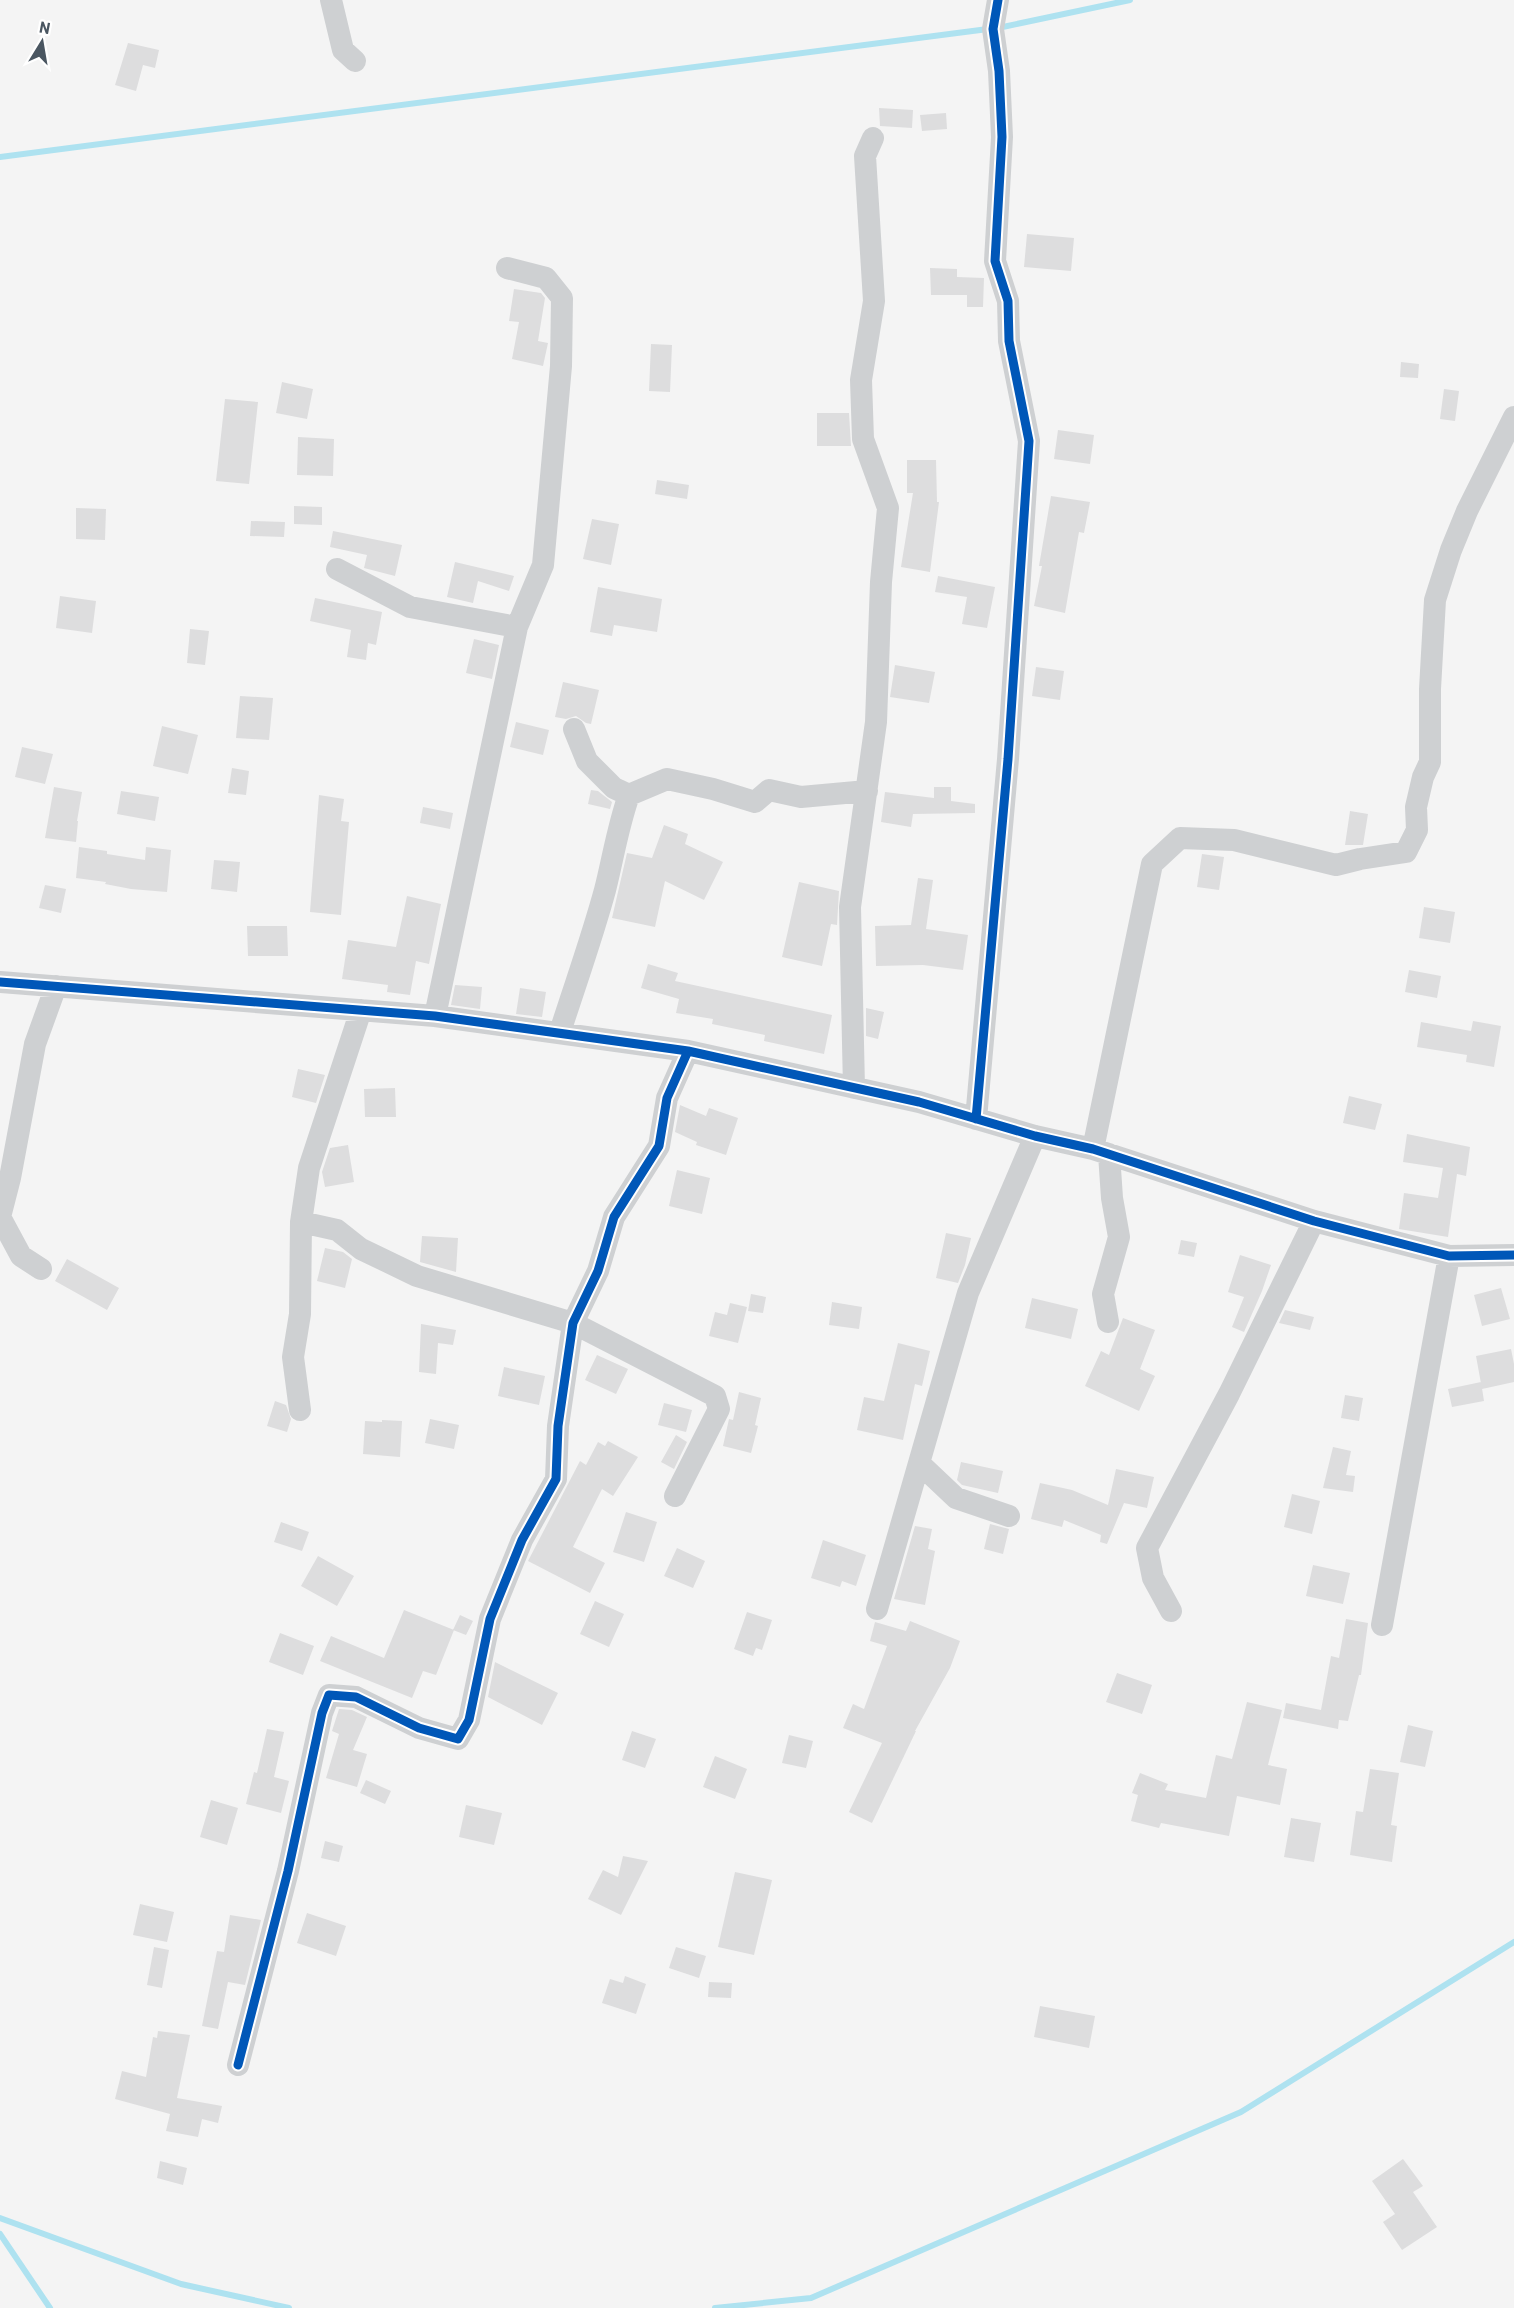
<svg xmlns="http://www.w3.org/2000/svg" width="1514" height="2308" font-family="Barlow,sans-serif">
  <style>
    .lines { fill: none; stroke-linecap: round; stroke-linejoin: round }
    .stream { stroke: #aee2f0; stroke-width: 6 }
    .building { fill: #ddddde }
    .minor { stroke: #ced0d2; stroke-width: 22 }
    .cycleway-casing { stroke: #fff; stroke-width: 13 }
    .cycleway { stroke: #0057b8; stroke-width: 9 }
  </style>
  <rect width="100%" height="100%" fill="#f4f4f4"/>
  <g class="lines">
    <path class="stream" d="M 998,28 L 1130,0
      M 0,157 L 988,29
      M 0,2218 L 181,2284 L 289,2308
      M 0,2234 L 50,2308
      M 715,2308 L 811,2298 L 1241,2112 L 1514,1942"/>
  </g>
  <path class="building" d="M 128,43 L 159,50 L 155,68 L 143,65 L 136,91 L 115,85 Z
    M 879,108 L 913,110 L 912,128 L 880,126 Z
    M 946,113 L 947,129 L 922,131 L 920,115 Z
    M 1027,234 L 1074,238 L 1071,271 L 1024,267 Z
    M 930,268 L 957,269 L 957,277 L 984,278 L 983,307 L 967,307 L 967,295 L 931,295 Z
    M 514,289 L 541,293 L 545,298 L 538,341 L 548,343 L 543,366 L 512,359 L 519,322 L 509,321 Z
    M 651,344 L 672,345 L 670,392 L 649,391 Z
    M 1401,362 L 1419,364 L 1418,378 L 1400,377 Z
    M 282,382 L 313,389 L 307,419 L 276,413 Z
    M 1444,389 L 1459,391 L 1455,421 L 1440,419 Z
    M 225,399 L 258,402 L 249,484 L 216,481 Z
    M 817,413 L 849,413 L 851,446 L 817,446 Z
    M 1058,430 L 1094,435 L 1090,464 L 1054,459 Z
    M 298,437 L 334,439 L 333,476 L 297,475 Z
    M 907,460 L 936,460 L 937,502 L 939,502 L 930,572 L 901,567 L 913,493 L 907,493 Z
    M 657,480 L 689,485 L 687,499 L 655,494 Z
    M 1051,496 L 1090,502 L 1084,533 L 1079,532 L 1065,613 L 1034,606 L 1042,566 L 1039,566 Z
    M 294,506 L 322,507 L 322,525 L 294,524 Z
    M 76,508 L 106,509 L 105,540 L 76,539 Z
    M 592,519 L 619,524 L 611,565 L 583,559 Z
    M 251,521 L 285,522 L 284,537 L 250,536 Z
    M 333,531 L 402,545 L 395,576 L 364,568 L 367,555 L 330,547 Z
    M 455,562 L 514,576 L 509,591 L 478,581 L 473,603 L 447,597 Z
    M 938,576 L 995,587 L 987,628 L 962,624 L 967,597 L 935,592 Z
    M 598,587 L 662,599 L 657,632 L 614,625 L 612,636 L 590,632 Z
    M 60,596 L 96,601 L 92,633 L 56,628 Z
    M 315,598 L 382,612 L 376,645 L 368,643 L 366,660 L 347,657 L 351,630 L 310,621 Z
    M 190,629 L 209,631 L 205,665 L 187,663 Z
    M 474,639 L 499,645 L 492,679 L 466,673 Z
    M 895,665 L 935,672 L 929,703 L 890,697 Z
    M 1036,667 L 1064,671 L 1060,700 L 1032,696 Z
    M 563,682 L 599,690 L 591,724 L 586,723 L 576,716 L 566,719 L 555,717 Z
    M 240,696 L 273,698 L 269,740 L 236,738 Z
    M 516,722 L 549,730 L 543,755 L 510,747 Z
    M 162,726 L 198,735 L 188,774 L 153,766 Z
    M 22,747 L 53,754 L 45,784 L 15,777 Z
    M 232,768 L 249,771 L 246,795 L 228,793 Z
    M 54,787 L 82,792 L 77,821 L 78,821 L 76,842 L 45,838 Z
    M 934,787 L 951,787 L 951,801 L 975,804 L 975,813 L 913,814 L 911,827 L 881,822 L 885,792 L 934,798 Z
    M 591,790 L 598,791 L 612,802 L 610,809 L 588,804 Z
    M 121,791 L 159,797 L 155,821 L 117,814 Z
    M 319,795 L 344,799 L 341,821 L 349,822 L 341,915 L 310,912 Z
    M 423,807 L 453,813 L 450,829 L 420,823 Z
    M 1350,811 L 1368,814 L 1363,845 L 1345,845 Z
    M 664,825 L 688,834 L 685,844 L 723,862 L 704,900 L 665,881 L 655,927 L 612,918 L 627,853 L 652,858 Z
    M 79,847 L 107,851 L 107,854 L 145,860 L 146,847 L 171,850 L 167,892 L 131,889 L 105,884 L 106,882 L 76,878 Z
    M 1202,854 L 1224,857 L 1219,890 L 1197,887 Z
    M 214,860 L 240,862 L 237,892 L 211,889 Z
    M 918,878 L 933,880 L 926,929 L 968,935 L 963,970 L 923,965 L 876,966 L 875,926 L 911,925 Z
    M 799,882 L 839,891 L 837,925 L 831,924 L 822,966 L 782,957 Z
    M 45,885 L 66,889 L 61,913 L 39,908 Z
    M 407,896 L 441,904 L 429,964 L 416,961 L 410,995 L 387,992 L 388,985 L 342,979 L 348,940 L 396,947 Z
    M 1424,907 L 1455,912 L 1450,943 L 1419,938 Z
    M 247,926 L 287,926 L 288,956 L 248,956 Z
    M 648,964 L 678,973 L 675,981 L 832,1015 L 824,1054 L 764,1041 L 765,1035 L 712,1024 L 713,1019 L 676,1013 L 679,999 L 641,988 Z
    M 1409,970 L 1441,976 L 1437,998 L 1405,992 Z
    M 455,985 L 482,987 L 480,1009 L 451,1005 Z
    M 520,988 L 546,992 L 542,1017 L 516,1014 Z
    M 866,1008 L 884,1012 L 878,1039 L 866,1036 Z
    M 1473,1021 L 1501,1026 L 1494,1067 L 1466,1062 L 1467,1055 L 1417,1047 L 1421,1022 L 1471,1031 Z
    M 298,1069 L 325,1075 L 316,1103 L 292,1097 Z
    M 395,1088 L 396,1117 L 365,1117 L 364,1089 Z
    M 1349,1096 L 1382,1104 L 1375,1130 L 1343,1123 Z
    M 680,1105 L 706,1116 L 709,1108 L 738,1118 L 726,1155 L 696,1145 L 697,1142 L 675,1132 Z
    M 1407,1134 L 1470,1147 L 1466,1176 L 1457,1174 L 1448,1237 L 1399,1229 L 1404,1193 L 1438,1198 L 1443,1168 L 1403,1162 Z
    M 348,1145 L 354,1182 L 325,1187 L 322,1172 L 330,1148 Z
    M 677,1170 L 710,1178 L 702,1214 L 669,1206 Z
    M 946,1233 L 971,1238 L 965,1265 L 958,1283 L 936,1278 Z
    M 422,1236 L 458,1238 L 456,1272 L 420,1262 Z
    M 1181,1240 L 1197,1243 L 1194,1257 L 1178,1254 Z
    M 325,1248 L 343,1252 L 352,1259 L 345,1288 L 317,1281 Z
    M 1240,1255 L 1271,1265 L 1262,1291 L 1244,1332 L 1232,1327 L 1244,1297 L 1228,1292 Z
    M 67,1259 L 119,1288 L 107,1310 L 55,1281 Z
    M 1501,1288 L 1510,1319 L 1482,1326 L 1474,1295 Z
    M 751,1294 L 766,1297 L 763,1313 L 748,1311 Z
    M 1032,1298 L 1078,1309 L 1071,1339 L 1025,1328 Z
    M 832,1302 L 862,1307 L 859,1329 L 829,1325 Z
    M 730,1303 L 747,1307 L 738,1343 L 709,1336 L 715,1312 L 727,1315 Z
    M 1285,1310 L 1314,1317 L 1310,1330 L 1279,1323 Z
    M 1123,1318 L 1155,1330 L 1140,1369 L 1155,1376 L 1139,1411 L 1085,1386 L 1101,1351 L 1109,1355 Z
    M 421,1324 L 456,1330 L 453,1345 L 438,1343 L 436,1374 L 419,1372 Z
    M 898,1343 L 930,1351 L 922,1386 L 915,1384 L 903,1440 L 857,1430 L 864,1397 L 884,1401 Z
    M 1511,1349 L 1514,1364 L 1514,1382 L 1482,1389 L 1476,1356 Z
    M 597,1355 L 628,1369 L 616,1394 L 585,1380 Z
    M 504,1367 L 545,1376 L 539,1405 L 498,1396 Z
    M 1481,1382 L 1484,1401 L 1452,1407 L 1448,1389 Z
    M 739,1392 L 761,1398 L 755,1425 L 758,1426 L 751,1453 L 723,1446 L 729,1419 L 733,1420 Z
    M 1345,1395 L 1363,1398 L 1359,1421 L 1341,1418 Z
    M 275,1401 L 286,1405 L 291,1419 L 287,1432 L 267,1426 Z
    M 664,1403 L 692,1410 L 686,1432 L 658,1425 Z
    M 430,1419 L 459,1425 L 454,1449 L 425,1443 Z
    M 382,1420 L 402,1421 L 400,1457 L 363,1454 L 365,1421 L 382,1422 Z
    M 676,1435 L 687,1442 L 674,1469 L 661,1462 Z
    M 608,1441 L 638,1457 L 613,1496 L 602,1489 L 573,1547 L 605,1563 L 590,1593 L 528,1561 L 580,1461 L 586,1465 L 598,1442 L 605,1446 Z
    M 1333,1447 L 1351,1451 L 1346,1475 L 1355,1476 L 1353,1492 L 1323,1488 Z
    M 961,1462 L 1003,1471 L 998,1493 L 962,1485 L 957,1480 Z
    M 1116,1469 L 1154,1477 L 1147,1508 L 1124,1503 L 1107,1544 L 1100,1542 L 1101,1535 L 1064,1520 L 1062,1527 L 1031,1519 L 1040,1483 L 1072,1490 L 1108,1505 Z
    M 1292,1494 L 1320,1501 L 1312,1534 L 1284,1527 Z
    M 626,1512 L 657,1522 L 644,1562 L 613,1552 Z
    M 281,1522 L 309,1532 L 302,1551 L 274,1542 Z
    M 990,1524 L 1009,1529 L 1003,1554 L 984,1549 Z
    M 915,1526 L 932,1529 L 928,1549 L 935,1551 L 925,1605 L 894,1599 Z
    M 823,1540 L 866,1555 L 856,1586 L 842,1581 L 840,1587 L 811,1578 Z
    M 677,1548 L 705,1561 L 693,1588 L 664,1576 Z
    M 318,1556 L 354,1576 L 337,1606 L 301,1586 Z
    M 1313,1565 L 1350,1573 L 1343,1604 L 1306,1596 Z
    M 595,1601 L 624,1614 L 609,1647 L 580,1634 Z
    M 404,1610 L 454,1630 L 436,1675 L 423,1671 L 412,1698 L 320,1661 L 331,1636 L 384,1658 Z
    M 747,1612 L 772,1620 L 762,1650 L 756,1648 L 753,1656 L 734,1649 Z
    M 460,1615 L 473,1621 L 466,1635 L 453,1630 Z
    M 1346,1619 L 1368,1623 L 1361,1675 L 1359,1675 L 1348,1721 L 1339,1720 L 1338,1729 L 1283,1718 L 1286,1703 L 1321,1710 L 1331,1656 L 1339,1658 Z
    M 910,1621 L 960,1641 L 950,1668 L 915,1731 L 916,1731 L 872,1823 L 849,1812 L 882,1743 L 843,1728 L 853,1704 L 864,1709 L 887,1646 L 870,1641 L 875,1622 L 906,1631 Z
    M 280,1633 L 314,1646 L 303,1675 L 269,1662 Z
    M 495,1662 L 558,1693 L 542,1725 L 488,1697 Z
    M 1117,1673 L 1152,1685 L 1142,1714 L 1106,1702 Z
    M 1247,1702 L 1282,1710 L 1268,1765 L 1287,1769 L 1280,1805 L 1237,1796 L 1229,1836 L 1161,1823 L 1159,1828 L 1131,1821 L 1138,1795 L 1132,1793 L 1140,1773 L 1168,1784 L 1165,1790 L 1206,1798 L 1216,1755 L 1232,1759 Z
    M 339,1709 L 352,1710 L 367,1717 L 353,1750 L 367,1754 L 357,1787 L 326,1778 L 339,1734 L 332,1731 Z
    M 1408,1725 L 1433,1731 L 1425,1767 L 1400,1762 Z
    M 267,1729 L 284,1732 L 274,1777 L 289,1781 L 281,1813 L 246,1804 L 254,1772 L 257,1773 Z
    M 632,1731 L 656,1739 L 645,1768 L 622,1760 Z
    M 789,1735 L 813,1741 L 806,1768 L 782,1763 Z
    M 715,1756 L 747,1769 L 735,1799 L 703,1787 Z
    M 1370,1769 L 1399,1773 L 1391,1825 L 1397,1826 L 1392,1862 L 1350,1855 L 1356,1811 L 1363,1812 Z
    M 366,1780 L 391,1791 L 385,1804 L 360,1793 Z
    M 211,1800 L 238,1808 L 227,1845 L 200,1837 Z
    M 466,1805 L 502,1813 L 494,1845 L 459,1837 Z
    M 1291,1818 L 1321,1823 L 1314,1862 L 1284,1857 Z
    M 325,1841 L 343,1846 L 339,1862 L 321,1858 Z
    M 623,1856 L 648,1861 L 621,1915 L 588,1899 L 603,1870 L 618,1877 Z
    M 735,1872 L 772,1880 L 754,1955 L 718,1947 Z
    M 140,1904 L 174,1912 L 167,1942 L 133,1935 Z
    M 307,1913 L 346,1926 L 336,1956 L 297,1943 Z
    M 230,1915 L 261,1920 L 245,1985 L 228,1982 L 218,2029 L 202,2026 L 217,1951 L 224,1952 Z
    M 154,1947 L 169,1950 L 162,1988 L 147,1985 Z
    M 676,1947 L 706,1956 L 699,1978 L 669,1968 Z
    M 625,1976 L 646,1984 L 636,2014 L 602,2003 L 610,1979 L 623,1983 Z
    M 709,1982 L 732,1983 L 731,1998 L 708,1997 Z
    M 1040,2006 L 1095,2016 L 1089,2048 L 1034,2037 Z
    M 158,2031 L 190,2035 L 177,2098 L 222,2106 L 218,2123 L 202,2119 L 198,2137 L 166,2131 L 170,2114 L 115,2099 L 122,2071 L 146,2077 L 153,2037 L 157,2038 Z
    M 1403,2159 L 1423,2186 L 1413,2192 L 1437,2227 L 1402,2250 L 1383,2222 L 1395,2214 L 1372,2181 Z
    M 160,2161 L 187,2168 L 183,2185 L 157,2178 Z"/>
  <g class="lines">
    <path class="minor" d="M 331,0 L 343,50 L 355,61
      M 337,569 L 410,607 L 517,627
      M 574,729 L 587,761 L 614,788 L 629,795 L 667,779 L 713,789 L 755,802 L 769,790 L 801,797 L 867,791
      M 0,982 L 435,1016 L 688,1051 L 919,1102 L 1035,1136 L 1093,1149 L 1314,1221 L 1449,1256 L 1514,1255
      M 435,1016 L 517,627 L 543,565 L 561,366 L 562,298 L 546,278 L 507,268
      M 560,1032 C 575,985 592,938 605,890 C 613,858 618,826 629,795
      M 854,1088 L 850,907 L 876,722 L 881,582 L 888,508 L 863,439 L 861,380 L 874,301 L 865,156 L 873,138
      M 976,1119 L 1008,759 L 1029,441 L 1009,341 L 1008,301 L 995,261 L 1002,137 L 999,71 L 993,29 L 998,0
      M 1093,1149 L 1152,864 L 1180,838 L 1234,840 L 1336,865 L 1360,859 L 1406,852 L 1417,830 L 1416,807 L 1423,777 L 1430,762 L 1430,689 L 1435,600 L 1451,550 L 1467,511 L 1514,417
      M 301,1222 L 337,1230 L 361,1249 L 417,1276 L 573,1323 L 715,1396 L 719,1409 L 675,1496
      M 41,1269 L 21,1256 L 0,1217 L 10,1178 L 35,1044 L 56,986
      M 1108,1322 L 1103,1294 L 1119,1237 L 1112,1198 L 1109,1154
      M 300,1410 L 293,1357 L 300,1314 L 301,1222 L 309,1168 L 361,1010
      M 919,1463 L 956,1498 L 1009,1516
      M 877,1609 L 968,1293 L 1035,1136
      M 1171,1611 L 1153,1578 L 1147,1548 L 1229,1394 L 1314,1221
      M 1382,1625 L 1449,1256
      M 238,2065 L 288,1871 L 322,1713 L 329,1695 L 356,1697 L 419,1728 L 458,1739 L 469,1720 L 490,1619 L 522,1540 L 556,1479 L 558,1426 L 573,1323 L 598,1271 L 614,1217 L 659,1146 L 667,1098 L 688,1051"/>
    <defs>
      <path id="cycleway" d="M 0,982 L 435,1016 L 688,1051 L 919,1102 L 1035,1136 L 1093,1149 L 1314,1221 L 1449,1256 L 1514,1255
        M 976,1119 L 1008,759 L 1029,441 L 1009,341 L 1008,301 L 995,261 L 1002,137 L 999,71 L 993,29 L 998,0
        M 238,2065 L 288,1871 L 322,1713 L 329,1695 L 356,1697 L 419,1728 L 458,1739 L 469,1720 L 490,1619 L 522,1540 L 556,1479 L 558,1426 L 573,1323 L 598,1271 L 614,1217 L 659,1146 L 667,1098 L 688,1051"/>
    </defs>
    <use href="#cycleway" class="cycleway-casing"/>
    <use href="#cycleway" class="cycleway"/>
  </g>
  <g transform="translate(42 42) rotate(11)" stroke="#ffffff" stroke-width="4.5" paint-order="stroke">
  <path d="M0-4.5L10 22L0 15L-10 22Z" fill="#4a5661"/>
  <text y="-9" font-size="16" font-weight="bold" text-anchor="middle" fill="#4a5661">N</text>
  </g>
</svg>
